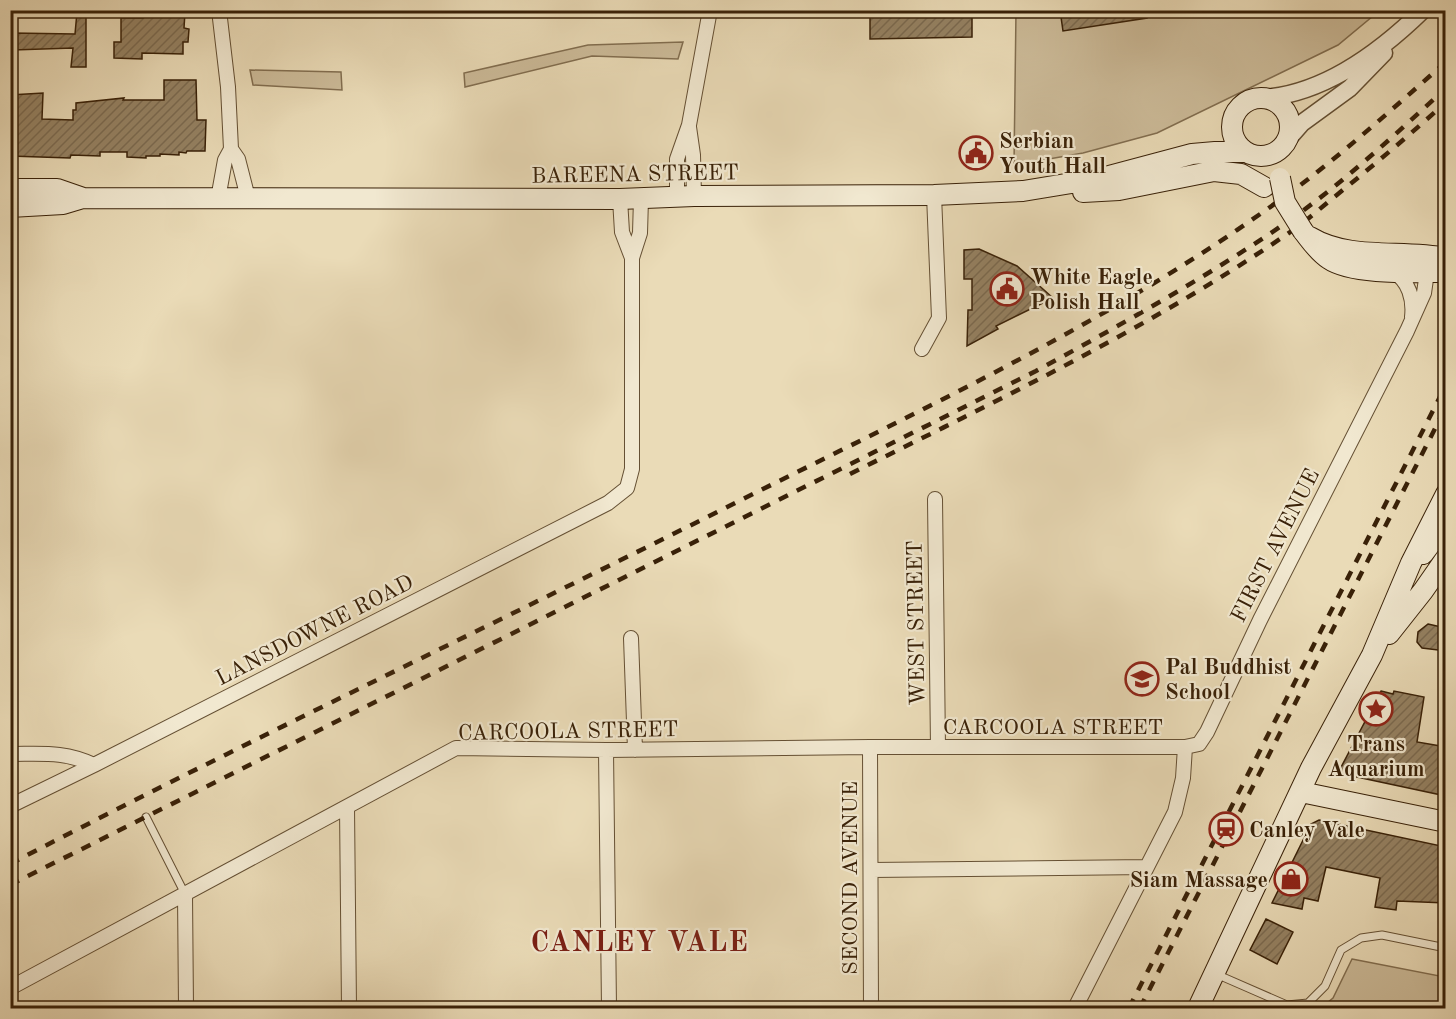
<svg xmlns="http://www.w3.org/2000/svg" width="1456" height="1019" font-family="'Old Standard TT',serif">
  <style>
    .green { fill: #cb9; stroke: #826e50; stroke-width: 1.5 }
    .building { fill: url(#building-hatch); stroke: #392108; stroke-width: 1.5 }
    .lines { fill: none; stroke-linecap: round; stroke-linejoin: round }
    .service-casing { stroke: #655034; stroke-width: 9 }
    .minor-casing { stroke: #655034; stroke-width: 16 }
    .tertiary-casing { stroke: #655034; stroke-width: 19 }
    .secondary-casing { stroke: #392108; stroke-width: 22 }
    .service { stroke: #f1e8d0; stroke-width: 7 }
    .minor { stroke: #f1e8d0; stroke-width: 14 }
    .tertiary { stroke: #f1e8d0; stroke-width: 16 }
    .secondary { stroke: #f1e8d0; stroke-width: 20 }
    .rail { stroke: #392108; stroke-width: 4.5; stroke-dasharray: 10 10; stroke-linecap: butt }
    .secondary-bridge-casing { stroke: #392108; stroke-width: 22; stroke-linecap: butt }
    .secondary-bridge { stroke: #f1e8d0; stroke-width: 20 }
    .labels { text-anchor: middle; stroke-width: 4.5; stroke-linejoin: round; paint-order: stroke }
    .poi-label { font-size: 22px; font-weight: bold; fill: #392108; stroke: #f1e8d0; text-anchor: start }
    .street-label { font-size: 22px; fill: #392108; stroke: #f1e8d0 }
    .district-label { font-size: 28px; font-weight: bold; letter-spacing: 1.5px; fill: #7a1f14; stroke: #f1e8d0 }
  </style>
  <defs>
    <pattern id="building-hatch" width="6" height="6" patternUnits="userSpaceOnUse" patternTransform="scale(1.5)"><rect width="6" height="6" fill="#958263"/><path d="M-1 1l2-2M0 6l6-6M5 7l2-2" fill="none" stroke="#7b6a50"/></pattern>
  </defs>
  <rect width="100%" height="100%" fill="#eadbb7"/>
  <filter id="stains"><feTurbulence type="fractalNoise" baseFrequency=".00333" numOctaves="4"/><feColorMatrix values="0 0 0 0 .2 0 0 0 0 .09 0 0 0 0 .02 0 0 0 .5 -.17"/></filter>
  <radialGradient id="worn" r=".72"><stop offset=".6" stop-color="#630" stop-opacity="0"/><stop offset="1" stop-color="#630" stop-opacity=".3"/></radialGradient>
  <path class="green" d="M 1016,11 L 1379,11 L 1338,45 L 1157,133 L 1083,153 L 1014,165 Z
    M 683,42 L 678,59 L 592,56 L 465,87 L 464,73 L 588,45 Z
    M 250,70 L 341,72 L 342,90 L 253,85 Z
    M 1352,959 L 1445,977 L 1445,1008 L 1321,1008 L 1333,998 Z"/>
  <path class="building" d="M 143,10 L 185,12 L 184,28 L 189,29 L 188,42 L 183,42 L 183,54 L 142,53 L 142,59 L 114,58 L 114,42 L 121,42 L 121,18 L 143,18 Z
    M 870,10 L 972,10 L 972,37 L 870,39 Z
    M 1060,10 L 1146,10 L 1147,18 L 1063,31 Z
    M 77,12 L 86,12 L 86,67 L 71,67 L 73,48 L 13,50 L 13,33 L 75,34 Z
    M 164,80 L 196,80 L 197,120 L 206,120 L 205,151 L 187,151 L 186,153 L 179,152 L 179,155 L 160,154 L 160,156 L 146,156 L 146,158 L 127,157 L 127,152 L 100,152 L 100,156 L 71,155 L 70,158 L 10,156 L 10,95 L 43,93 L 42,119 L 73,120 L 73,110 L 76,110 L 76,103 L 124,98 L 123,100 L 164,100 Z
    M 979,249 L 1017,266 L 1053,298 L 996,326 L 998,329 L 967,346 L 968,310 L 972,310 L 972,279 L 964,279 L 964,250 Z
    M 1428,624 L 1446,628 L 1446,651 L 1422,648 L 1417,642 L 1418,632 Z
    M 1381,691 L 1393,694 L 1394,691 L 1424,697 L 1417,742 L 1446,747 L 1446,796 L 1338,773 Z
    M 1319,820 L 1446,847 L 1446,903 L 1397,901 L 1396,910 L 1375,907 L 1380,878 L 1326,867 L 1318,901 L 1304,898 L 1302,909 L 1272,903 L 1311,824 Z
    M 1266,919 L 1293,932 L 1277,964 L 1250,950 Z"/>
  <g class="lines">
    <defs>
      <path id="service" d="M 1445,721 L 1446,721
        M 146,817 L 185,894
        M 1216,974 L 1287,1005 L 1308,1003 L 1325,986 L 1341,950 L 1361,938 L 1382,935 L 1446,948"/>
      <path id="minor" d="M 219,10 L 228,87 L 231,149 L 238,159 L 248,198
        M 689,127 L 693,155 L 694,196
        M 677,197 L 677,159 L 689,125 L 710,10
        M 218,199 L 225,160 L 231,149
        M 620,199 L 622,232 L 632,258
        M 1393,272 C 1409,280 1414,300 1412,317
        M 922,349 L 939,318 L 934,195
        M 935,499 L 938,747
        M 631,638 L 635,750
        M 870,747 L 871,1008
        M 606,750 L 609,1008
        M 10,754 C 42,754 65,751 94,765 L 608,503 L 627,488 L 632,469 L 632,258 L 640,233 L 641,199
        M 10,806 L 94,765
        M 347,807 L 349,1008
        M 871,870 L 1147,867
        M 185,894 L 186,1008
        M 10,988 L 456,748 L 606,750 L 870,747 L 1185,747
        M 1075,1008 L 1175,812 L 1183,778 L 1185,747 L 1199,744 L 1207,732 L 1260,620 L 1407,331 L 1424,293 L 1427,272"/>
      <path id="tertiary" d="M 1263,98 C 1324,94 1380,52 1423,10
        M 1288,139 L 1302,123 L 1350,88 L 1384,53"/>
      <path id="secondary" d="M1232 127a29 29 0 1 1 58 0a29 29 0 1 1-58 0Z
        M 10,189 L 57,189 L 83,198
        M 1083,192 L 1119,190 L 1214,171 L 1241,174 L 1264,187
        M 10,207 L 63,204 L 83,198 L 620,199 L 694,196 L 934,195 L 1023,191 L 1102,178 L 1192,154 L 1215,152 L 1246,152
        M 1303,231 C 1311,241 1318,252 1329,259 C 1352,275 1416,272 1446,272
        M 1310,237 C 1350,261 1402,249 1446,258
        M 1423,554 L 1432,542 L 1446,528
        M 1389,634 L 1423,591 L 1446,558
        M 1301,792 L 1446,822
        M 1198,1008 L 1311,768 L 1372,655 L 1411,563 L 1446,494"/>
    </defs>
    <use href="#service" class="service-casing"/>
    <use href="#minor" class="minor-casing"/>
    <use href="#tertiary" class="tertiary-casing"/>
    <use href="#secondary" class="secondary-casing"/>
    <use href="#service" class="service"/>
    <use href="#minor" class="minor"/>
    <use href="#tertiary" class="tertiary"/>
    <use href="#secondary" class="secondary"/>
    <path class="rail" d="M 850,474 C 1002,398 1156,325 1296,228 C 1311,217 1324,205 1338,194 C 1375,164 1411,134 1446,102
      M 10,864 C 253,738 501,621 745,498 C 937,402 1135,310 1307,180 C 1355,143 1400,102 1446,62
      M 10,885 L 1036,371 C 1122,324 1209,276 1290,220 C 1344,182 1397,133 1446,88
      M 1129,1008 L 1446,385
      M 1140,1008 L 1446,407"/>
    <defs>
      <path id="secondary-bridge" d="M 1280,178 L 1285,202 L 1303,231"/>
    </defs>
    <use href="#secondary-bridge" class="secondary-bridge-casing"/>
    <use href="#secondary-bridge" class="secondary-bridge"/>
  </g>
  <defs>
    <symbol id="civic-ring" viewBox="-11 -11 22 22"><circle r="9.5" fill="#f1e8d0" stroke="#8f2418" stroke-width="1.5"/><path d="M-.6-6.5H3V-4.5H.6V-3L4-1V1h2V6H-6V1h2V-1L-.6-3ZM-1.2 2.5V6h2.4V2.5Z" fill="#8f2418"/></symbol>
    <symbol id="school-ring" viewBox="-11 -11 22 22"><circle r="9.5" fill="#f1e8d0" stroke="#8f2418" stroke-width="1.5"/><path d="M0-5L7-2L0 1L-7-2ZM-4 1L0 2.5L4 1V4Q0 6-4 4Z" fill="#8f2418"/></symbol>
    <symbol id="sight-ring" viewBox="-11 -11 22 22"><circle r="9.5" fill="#f1e8d0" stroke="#8f2418" stroke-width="1.5"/><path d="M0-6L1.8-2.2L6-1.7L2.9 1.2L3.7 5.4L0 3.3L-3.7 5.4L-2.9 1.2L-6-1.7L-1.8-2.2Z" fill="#8f2418"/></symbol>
    <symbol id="station-ring" viewBox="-11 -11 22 22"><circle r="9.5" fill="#f1e8d0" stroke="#8f2418" stroke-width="1.5"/><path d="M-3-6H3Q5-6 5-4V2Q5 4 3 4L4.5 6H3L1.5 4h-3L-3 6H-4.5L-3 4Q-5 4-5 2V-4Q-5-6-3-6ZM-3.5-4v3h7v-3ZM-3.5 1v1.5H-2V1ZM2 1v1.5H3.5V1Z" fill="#8f2418"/></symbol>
    <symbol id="shop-ring" viewBox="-11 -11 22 22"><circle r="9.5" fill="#f1e8d0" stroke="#8f2418" stroke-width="1.5"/><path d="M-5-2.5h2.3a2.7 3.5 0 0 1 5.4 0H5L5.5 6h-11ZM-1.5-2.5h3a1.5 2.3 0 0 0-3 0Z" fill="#8f2418"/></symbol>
  </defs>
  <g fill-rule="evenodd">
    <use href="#civic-ring" x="957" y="134" width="38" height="38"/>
    <use href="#civic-ring" x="988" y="270" width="38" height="38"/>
    <use href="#school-ring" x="1123" y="660" width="38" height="38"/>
    <use href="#sight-ring" x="1357" y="690" width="38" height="38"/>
    <use href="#station-ring" x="1207" y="810" width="38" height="38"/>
    <use href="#shop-ring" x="1272" y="860" width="38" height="38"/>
  </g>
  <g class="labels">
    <g class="poi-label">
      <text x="999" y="148">Serbian<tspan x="999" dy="25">Youth Hall</tspan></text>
      <text x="1030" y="284">White Eagle<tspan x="1030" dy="25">Polish Hall</tspan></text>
      <text x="1165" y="674">Pal Buddhist<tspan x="1165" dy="25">School</tspan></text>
      <text x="1376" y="751" text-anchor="middle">Trans<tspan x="1376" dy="25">Aquarium</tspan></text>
      <text x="1249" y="837">Canley Vale</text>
      <text x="1268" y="887" text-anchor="end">Siam Massage</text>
    </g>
    <g class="street-label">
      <text transform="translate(635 173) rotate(-1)" y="8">BAREENA STREET</text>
      <text transform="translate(1274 545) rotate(-63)" y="8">FIRST AVENUE</text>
      <text transform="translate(915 623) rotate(-91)" y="8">WEST STREET</text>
      <text transform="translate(314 629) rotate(-27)" y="8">LANSDOWNE ROAD</text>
      <text x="1053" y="734">CARCOOLA STREET</text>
      <text transform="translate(568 730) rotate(-1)" y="8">CARCOOLA STREET</text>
      <text transform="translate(849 878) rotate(-90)" y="8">SECOND AVENUE</text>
    </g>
    <g class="district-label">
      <text x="640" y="951">CANLEY VALE</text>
    </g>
  </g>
  <rect width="1456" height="1019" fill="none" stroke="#eadbb7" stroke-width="36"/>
  <rect x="12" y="12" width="1432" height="995" fill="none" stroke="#392108" stroke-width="3"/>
  <rect x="18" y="18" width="1420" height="983" fill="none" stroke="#392108" stroke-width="1.5"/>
  <rect width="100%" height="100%" filter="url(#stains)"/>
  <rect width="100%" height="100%" fill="url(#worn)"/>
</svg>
